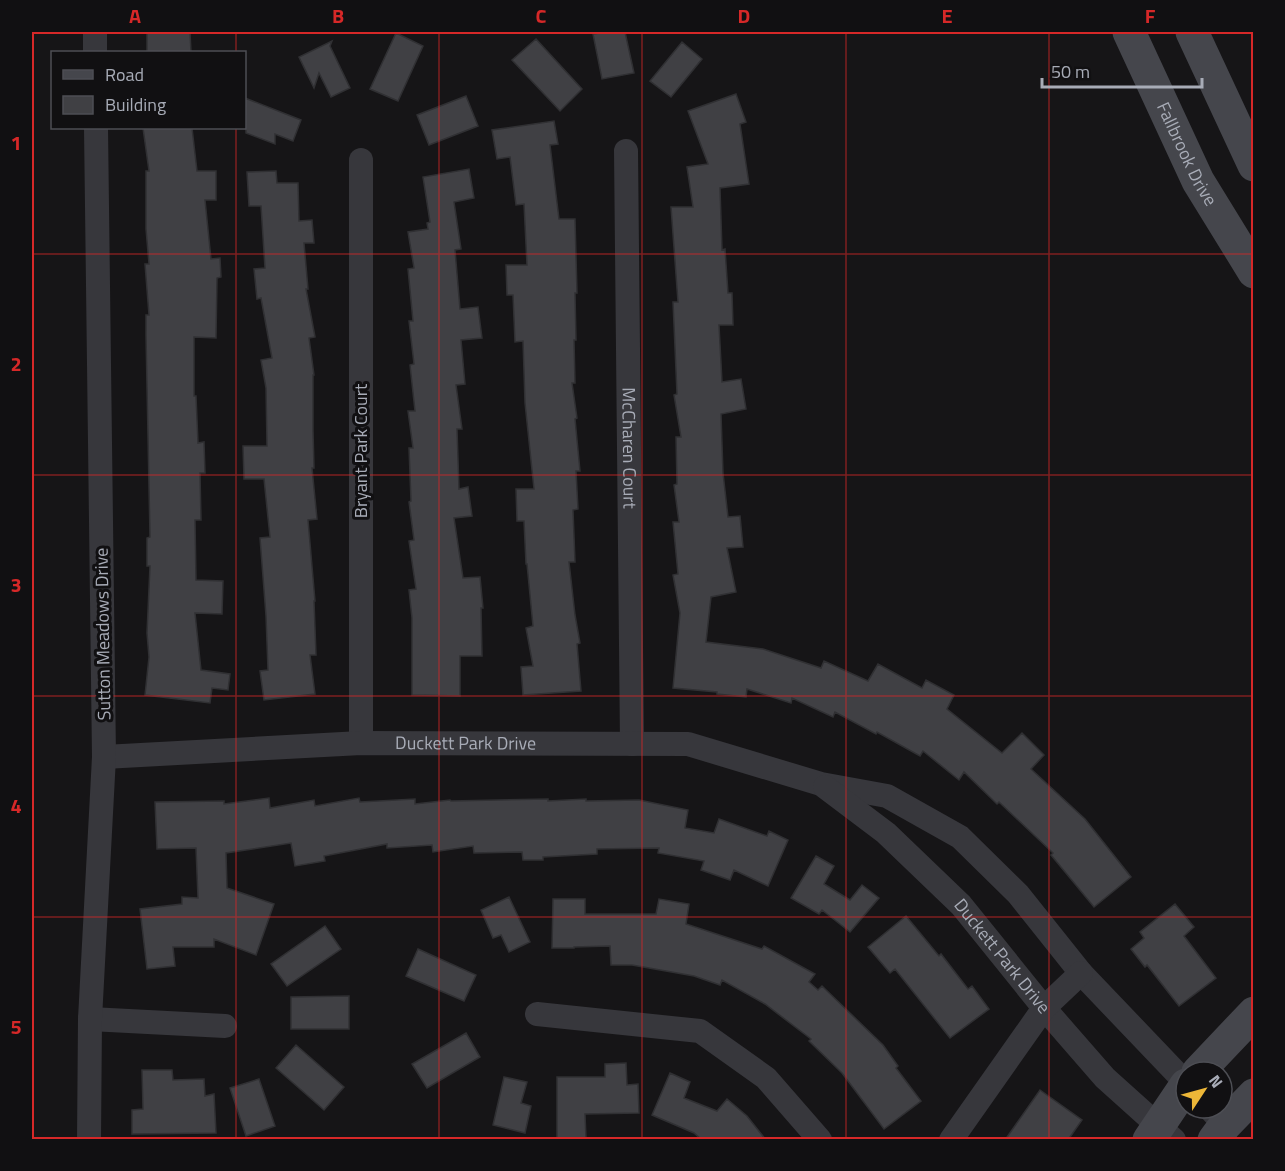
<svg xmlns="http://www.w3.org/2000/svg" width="1285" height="1171" font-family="'Titillium Web',sans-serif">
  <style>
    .building { fill: #404044; stroke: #303033; stroke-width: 1.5 }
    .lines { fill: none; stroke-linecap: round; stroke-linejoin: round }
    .street { stroke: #37373c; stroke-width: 24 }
    .secondary { stroke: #45464c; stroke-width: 33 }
    .grid { fill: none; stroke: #d62828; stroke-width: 1.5; stroke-opacity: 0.55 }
    .labels { text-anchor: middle; stroke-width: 6; stroke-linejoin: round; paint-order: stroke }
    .street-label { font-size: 18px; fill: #a8acb7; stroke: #111012 }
    .neatline { fill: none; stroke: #d62828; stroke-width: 2 }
    .grid-label { font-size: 20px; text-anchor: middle; font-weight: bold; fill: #d62828 }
  </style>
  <rect width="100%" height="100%" fill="#161517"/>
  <path class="building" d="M 147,32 L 190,32 L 191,52 L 147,52 Z
    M 606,32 L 625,32 L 634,73 L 602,79 L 593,34 Z
    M 396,33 L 423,46 L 398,101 L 370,89 Z
    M 536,39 L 582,89 L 560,111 L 512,60 Z
    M 332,41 L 330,46 L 350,88 L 331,97 L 319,73 L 314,88 L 299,57 Z
    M 682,42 L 702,59 L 671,97 L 650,81 Z
    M 736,94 L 746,122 L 740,124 L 749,184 L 720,188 L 722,250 L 725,249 L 728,293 L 732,293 L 733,325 L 719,325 L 722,382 L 741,379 L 746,409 L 721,414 L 723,473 L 728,517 L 740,516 L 743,547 L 727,548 L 736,592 L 711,597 L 706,642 L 763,649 L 821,668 L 824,661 L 868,681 L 878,664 L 922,688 L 926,680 L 954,695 L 947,709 L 1002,753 L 1022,733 L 1044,755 L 1031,769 L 1085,819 L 1131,877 L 1094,907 L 1051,855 L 1053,853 L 999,802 L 997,804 L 964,772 L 959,780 L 923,751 L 920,756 L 877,732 L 876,734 L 835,712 L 833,717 L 792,698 L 791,703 L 747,689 L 746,697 L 717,694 L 717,692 L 673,688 L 680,613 L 673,575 L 678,574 L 673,522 L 679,522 L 674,485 L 677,484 L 676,437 L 681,437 L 674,395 L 677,394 L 673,302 L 678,302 L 671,207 L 693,207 L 687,167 L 708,164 L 688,111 Z
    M 466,96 L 478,126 L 429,145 L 417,115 Z
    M 245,98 L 301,120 L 293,141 L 275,134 L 275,144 L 246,133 Z
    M 554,121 L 558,144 L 550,145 L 559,219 L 575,219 L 577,293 L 575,293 L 576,340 L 574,340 L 575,383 L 572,383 L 577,418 L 575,419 L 580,471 L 576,471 L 578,509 L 573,510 L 575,562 L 569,562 L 575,615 L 580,643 L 577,644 L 581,691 L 523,695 L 521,667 L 533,666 L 526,628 L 533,626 L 527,564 L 526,564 L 524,521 L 517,521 L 516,489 L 534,489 L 525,403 L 523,341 L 515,342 L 513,295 L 507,295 L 506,265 L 527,265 L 524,204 L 516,205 L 510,157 L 497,159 L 492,130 Z
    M 143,128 L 192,128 L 197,171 L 216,171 L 216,200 L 205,200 L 211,259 L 220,258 L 221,277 L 217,278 L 216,338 L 194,337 L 194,396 L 196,396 L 198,443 L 204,442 L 205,473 L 200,473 L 201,520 L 195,520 L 196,580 L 223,581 L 222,614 L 195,613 L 201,670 L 230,674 L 228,690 L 212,688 L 210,703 L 145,695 L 149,657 L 147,633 L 150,566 L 147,566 L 147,538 L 150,537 L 146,336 L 146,315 L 149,315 L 145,264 L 149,264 L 146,229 L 146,171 L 149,171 Z
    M 469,169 L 474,198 L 454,202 L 461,249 L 455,250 L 460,309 L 478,307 L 482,338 L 461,340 L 465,384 L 456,385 L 462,429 L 457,429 L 459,489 L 468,487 L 472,516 L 454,518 L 463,578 L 480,577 L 483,608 L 481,608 L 482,656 L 460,656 L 460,696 L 412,695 L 412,618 L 409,590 L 416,589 L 409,541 L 414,540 L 409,502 L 411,501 L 409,448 L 413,448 L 408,411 L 415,411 L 410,365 L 414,364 L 409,321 L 413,321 L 408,269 L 414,268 L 408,232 L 428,229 L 427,223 L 430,222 L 423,177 Z
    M 276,171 L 277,183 L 298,183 L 299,221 L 312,220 L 314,243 L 304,243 L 308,289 L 306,289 L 315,337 L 309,338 L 314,375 L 313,375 L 313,430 L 314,468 L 312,468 L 317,519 L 308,520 L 315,601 L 314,601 L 316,655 L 310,655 L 315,694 L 264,700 L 260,671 L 268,670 L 266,616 L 260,538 L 270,537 L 264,479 L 244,479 L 243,446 L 267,446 L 266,388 L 261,360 L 272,358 L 261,298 L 257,299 L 254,269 L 265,268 L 261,206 L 249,206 L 247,172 Z
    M 269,798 L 270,808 L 314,800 L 315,806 L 359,798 L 360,802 L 415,799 L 415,804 L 450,800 L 451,801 L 548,799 L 548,801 L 586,799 L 586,801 L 639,800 L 688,810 L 685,828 L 714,833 L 719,819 L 767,836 L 769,831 L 788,840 L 768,886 L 734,870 L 730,880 L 701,870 L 704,861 L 658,853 L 659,848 L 597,849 L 597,854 L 543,857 L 543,860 L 523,860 L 522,852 L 474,853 L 473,846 L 433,852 L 432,845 L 387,848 L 387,844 L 324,856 L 325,861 L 295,866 L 291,843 L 226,853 L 227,888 L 274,904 L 256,955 L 214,939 L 214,947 L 173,947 L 175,966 L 147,969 L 140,909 L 182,904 L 182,897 L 198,898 L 196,848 L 157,849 L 155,802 L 224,801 L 224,804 Z
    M 816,856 L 834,866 L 824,884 L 850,900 L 862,885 L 879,898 L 850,932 L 822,910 L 819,914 L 791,898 Z
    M 509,897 L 530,942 L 509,952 L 501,935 L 493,938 L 481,910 Z
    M 553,899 L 585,899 L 585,914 L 656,914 L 659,899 L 689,904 L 686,924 L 762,949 L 764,946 L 815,974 L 809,982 L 818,990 L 822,986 L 883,1045 L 898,1066 L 896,1068 L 921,1101 L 884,1129 L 842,1073 L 809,1041 L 811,1039 L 765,1004 L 722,980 L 720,985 L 694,976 L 632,965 L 611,965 L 610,946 L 574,947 L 574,948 L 552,948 Z
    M 1175,904 L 1194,927 L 1184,936 L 1216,978 L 1179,1006 L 1147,965 L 1145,967 L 1131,949 L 1144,938 L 1140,932 Z
    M 906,916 L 939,956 L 941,954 L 968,989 L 972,986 L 989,1009 L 950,1038 L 895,969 L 890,973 L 868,947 Z
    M 325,926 L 341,949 L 287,986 L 271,964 Z
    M 418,949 L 476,975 L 464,1001 L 406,976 Z
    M 349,996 L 349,1029 L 291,1029 L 291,997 Z
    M 466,1033 L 480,1057 L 427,1088 L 412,1064 Z
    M 296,1045 L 344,1087 L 324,1110 L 276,1068 Z
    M 626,1063 L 627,1085 L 638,1084 L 639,1113 L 585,1114 L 586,1138 L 557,1138 L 557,1077 L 605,1077 L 605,1064 Z
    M 142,1070 L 172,1070 L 173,1080 L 204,1079 L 205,1096 L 214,1094 L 216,1133 L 132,1134 L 132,1110 L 143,1109 Z
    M 670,1073 L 690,1082 L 684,1098 L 717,1111 L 727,1099 L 747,1116 L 766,1140 L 702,1140 L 694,1133 L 652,1115 Z
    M 504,1077 L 527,1082 L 521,1103 L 531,1106 L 525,1133 L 493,1125 Z
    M 259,1079 L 275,1126 L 246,1136 L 230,1088 Z
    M 1040,1090 L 1082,1120 L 1068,1140 L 1005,1140 Z"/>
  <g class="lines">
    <g class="street">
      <path d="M 95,32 L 95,52"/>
      <path id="s1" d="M 626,151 L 632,744"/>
      <path d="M 361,743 L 361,160"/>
      <path id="s2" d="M 104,757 L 361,743 L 688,744 L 821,784 L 887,796 L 960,837 L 1018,894 L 1081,973 L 1186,1083"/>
      <path id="s3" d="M 825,787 L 886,833 L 961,905 L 1044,1008 L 1105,1078 L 1174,1140"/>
      <path d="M 537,1014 L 700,1031 L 766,1078 L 820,1140"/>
      <path d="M 90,1019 L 225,1026"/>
      <path d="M 1209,1108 L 1225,1125"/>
      <path d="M 89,1140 L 90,1019 L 104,757 L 96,128"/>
      <path d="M 951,1140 L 1044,1008 L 1081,973"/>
    </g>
    <g class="secondary">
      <path id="s4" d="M 1129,32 L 1198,181 L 1254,272"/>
      <path d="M 1192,32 L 1254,165"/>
      <path d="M 1198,1072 L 1254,1013"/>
      <path d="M 1149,1140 L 1186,1085"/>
      <path d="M 1214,1140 L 1225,1125 L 1254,1095"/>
    </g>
  </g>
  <path class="grid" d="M 236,32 L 236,52M 439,32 L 439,1140M 642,32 L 642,1140M 846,32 L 846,1140M 1049,32 L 1049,1140M 236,128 L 236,1140M 32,254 L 1254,254M 32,475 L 1254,475M 32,696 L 1254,696M 32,917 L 1254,917"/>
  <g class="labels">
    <g class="street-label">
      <text dy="6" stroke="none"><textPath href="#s4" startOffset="135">Fallbrook Drive</textPath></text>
      <text dy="6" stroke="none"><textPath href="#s1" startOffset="297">McCharen Court</textPath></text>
      <text transform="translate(361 451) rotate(-90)" y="6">Bryant Park Court</text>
      <text transform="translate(103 634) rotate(-91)" y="6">Sutton Meadows Drive</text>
      <text dy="6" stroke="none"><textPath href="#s2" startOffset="362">Duckett Park Drive</textPath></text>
      <text dy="6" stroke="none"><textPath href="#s3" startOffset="246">Duckett Park Drive</textPath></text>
    </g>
  </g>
  <rect width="1285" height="1171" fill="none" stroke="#111012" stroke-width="66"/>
  <rect x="51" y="51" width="195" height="78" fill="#111012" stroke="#4d4e54" stroke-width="1.5"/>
  <rect x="63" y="70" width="30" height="9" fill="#45464c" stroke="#4d4e54" stroke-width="1.5"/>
  <text x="105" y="81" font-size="18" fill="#a8acb7">Road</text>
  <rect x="63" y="96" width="30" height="18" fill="#404044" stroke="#4d4e54" stroke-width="1.5"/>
  <text x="105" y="111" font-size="18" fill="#a8acb7">Building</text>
  <g transform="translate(1204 1090) rotate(54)"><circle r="28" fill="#111012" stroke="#4d4e54" stroke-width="1.5"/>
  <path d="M0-4.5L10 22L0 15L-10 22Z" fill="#edb738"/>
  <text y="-9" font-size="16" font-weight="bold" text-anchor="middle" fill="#a8acb7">N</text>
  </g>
  <path d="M1042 78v9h160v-9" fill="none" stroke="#a8acb7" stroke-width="3"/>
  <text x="1051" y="78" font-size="18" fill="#a8acb7" stroke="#111012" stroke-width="4.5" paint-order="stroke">50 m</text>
  <rect x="33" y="33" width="1219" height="1105" class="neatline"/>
  <g class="grid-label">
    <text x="135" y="23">A</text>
    <text x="338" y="23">B</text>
    <text x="541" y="23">C</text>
    <text x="744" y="23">D</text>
    <text x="947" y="23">E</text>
    <text x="1150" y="23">F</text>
    <text x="16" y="150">1</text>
    <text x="16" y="371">2</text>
    <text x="16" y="592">3</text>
    <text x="16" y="813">4</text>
    <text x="16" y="1034">5</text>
  </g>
</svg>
